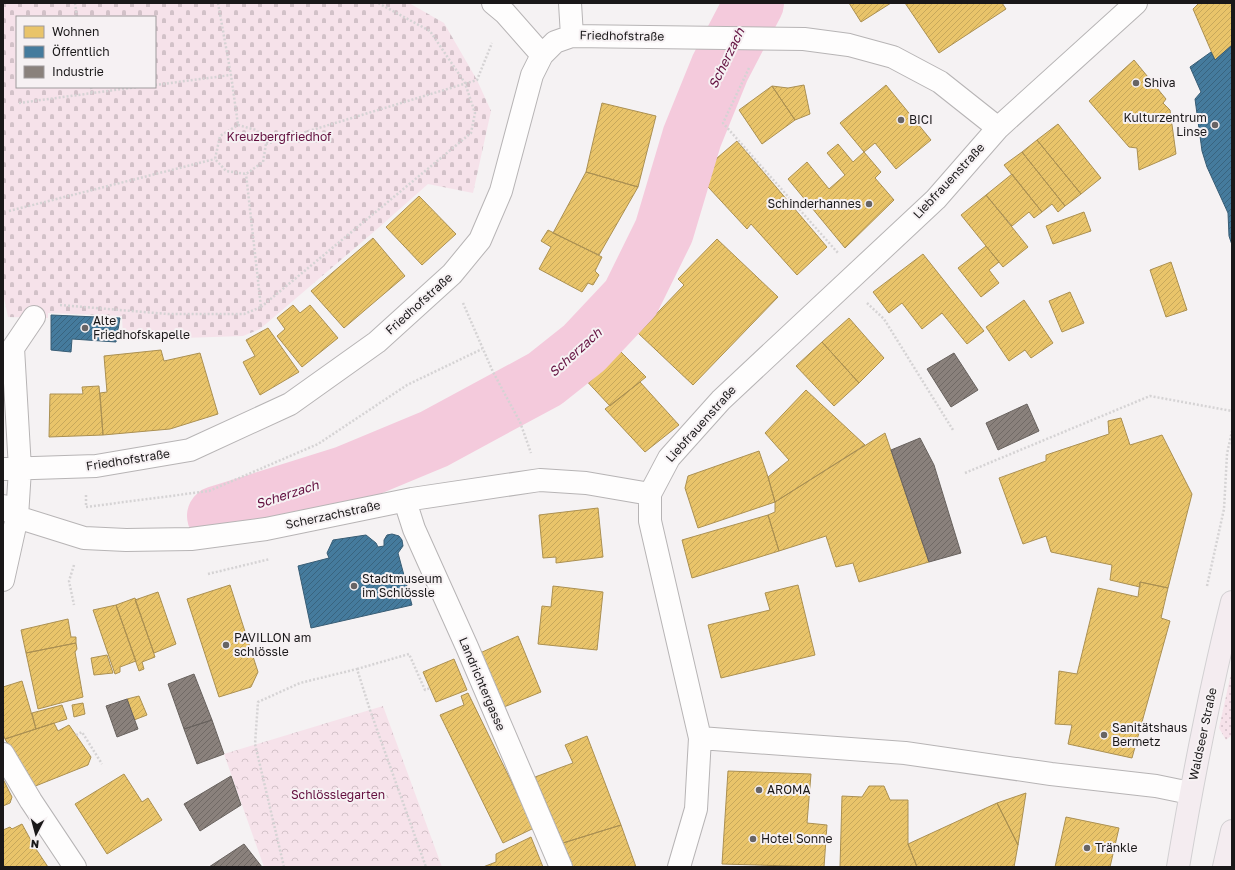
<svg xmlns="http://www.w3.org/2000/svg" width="1235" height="870" font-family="'Golos Text',sans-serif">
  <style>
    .grass { fill: url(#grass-dots) }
    .forest { fill: url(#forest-crowns) }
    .cemetery { fill: url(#cemetery-stones); fill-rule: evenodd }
    .homes { fill: url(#homes-hatch); stroke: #ab9052 }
    .public { fill: url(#public-hatch); stroke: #385d75 }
    .industry { fill: url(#industry-hatch); stroke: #68625e }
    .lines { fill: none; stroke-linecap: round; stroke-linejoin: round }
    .river { stroke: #f4cadc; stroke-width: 60 }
    .minor-casing { stroke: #b7b4b5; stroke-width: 24 }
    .major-casing { stroke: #d2d0d2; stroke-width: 24 }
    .path { stroke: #d5d3d4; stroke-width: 2.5; stroke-dasharray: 2 2; stroke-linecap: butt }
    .minor { stroke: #fefdfd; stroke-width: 22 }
    .major { stroke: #f4ecf0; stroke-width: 22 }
    .poi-dot { fill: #676465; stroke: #f6f1f3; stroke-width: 1.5 }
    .labels { text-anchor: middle; stroke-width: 4; stroke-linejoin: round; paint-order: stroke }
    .street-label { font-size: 12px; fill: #1a1819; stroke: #f6f1f3 }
    .poi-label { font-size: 12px; fill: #1a1819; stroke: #f6f1f3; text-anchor: start }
    .park-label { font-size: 12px; fill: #620e3e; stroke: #f6f1f3 }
    .water-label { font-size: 13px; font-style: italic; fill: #620f3f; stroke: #f6f1f3 }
  </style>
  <defs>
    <pattern id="grass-dots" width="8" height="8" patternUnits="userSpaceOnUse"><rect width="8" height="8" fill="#f6e2ea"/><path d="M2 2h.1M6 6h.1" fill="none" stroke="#d2c1c8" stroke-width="1.8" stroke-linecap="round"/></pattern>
    <pattern id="forest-crowns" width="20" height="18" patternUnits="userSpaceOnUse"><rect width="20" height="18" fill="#f6e2ea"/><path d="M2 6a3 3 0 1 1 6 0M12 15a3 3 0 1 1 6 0" fill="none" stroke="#d2c1c8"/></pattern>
    <pattern id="cemetery-stones" width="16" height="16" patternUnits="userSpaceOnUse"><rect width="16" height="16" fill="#f6e2ea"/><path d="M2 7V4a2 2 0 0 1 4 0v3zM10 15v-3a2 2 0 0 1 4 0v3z" fill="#d2c1c8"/></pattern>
    <pattern id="homes-hatch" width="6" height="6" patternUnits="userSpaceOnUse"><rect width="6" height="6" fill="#e9c46a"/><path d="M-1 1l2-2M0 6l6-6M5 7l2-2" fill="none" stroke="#c7a85b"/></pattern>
    <pattern id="public-hatch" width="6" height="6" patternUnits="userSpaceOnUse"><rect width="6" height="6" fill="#457b9d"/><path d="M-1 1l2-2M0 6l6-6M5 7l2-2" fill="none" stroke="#39647f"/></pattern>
    <pattern id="industry-hatch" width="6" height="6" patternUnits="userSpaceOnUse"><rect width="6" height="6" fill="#8a817c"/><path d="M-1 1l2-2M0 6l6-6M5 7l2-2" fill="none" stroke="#706965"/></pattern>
  </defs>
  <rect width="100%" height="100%" fill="#f5f2f3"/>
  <path class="grass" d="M 1232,669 L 1232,735 L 1226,740 L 1219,728 Z"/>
  <path class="forest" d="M 383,706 L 442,867 L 264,867 L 224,754 Z"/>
  <path class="cemetery" d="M 3,3 L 409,3 L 444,23 L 477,80 L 491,111 L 473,193 L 428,184 L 376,230 L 260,329 L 243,336 L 123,340 L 122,316 L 48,313 L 48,318 L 8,317 L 3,294 ZM 17,17 L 155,17 L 155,87 L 17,87 Z"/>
  <path class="homes" d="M 849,3 L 891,3 L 861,22 Z
    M 905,3 L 1002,3 L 1006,9 L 939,53 Z
    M 1199,3 L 1232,3 L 1232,45 L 1215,60 L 1193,9 Z
    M 1134,60 L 1166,99 L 1163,103 L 1170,110 L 1176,154 L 1139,170 L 1137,148 L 1129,147 L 1089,101 Z
    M 804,85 L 810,114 L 795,120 L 772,86 L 788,88 Z
    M 886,85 L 931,140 L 896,169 L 875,143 L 864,152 L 840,123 Z
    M 772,86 L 795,120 L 762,144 L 739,110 Z
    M 602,103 L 656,116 L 638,187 L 586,172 Z
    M 1058,124 L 1101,178 L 1081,194 L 1037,140 Z
    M 1037,140 L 1081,194 L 1065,206 L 1022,152 Z
    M 737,141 L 827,247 L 797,275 L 751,224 L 747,229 L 697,175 Z
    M 838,144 L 853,162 L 864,152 L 881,172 L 875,178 L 894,200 L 845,248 L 788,179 L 807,162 L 829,189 L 845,175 L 827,153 Z
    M 1022,152 L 1065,206 L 1058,212 L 1052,204 L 1042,212 L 1004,165 Z
    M 586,172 L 638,187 L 599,255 L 553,233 Z
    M 1012,174 L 1042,212 L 1034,218 L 1029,212 L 1012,226 L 986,195 Z
    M 986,195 L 1028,247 L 1003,267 L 961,215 Z
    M 419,196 L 456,234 L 422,265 L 386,227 Z
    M 1084,212 L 1091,231 L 1053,244 L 1046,226 Z
    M 548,230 L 602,257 L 595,271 L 599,275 L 593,285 L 588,283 L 582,292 L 539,269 L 551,247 L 541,241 Z
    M 373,238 L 405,276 L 344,328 L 311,291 Z
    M 717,239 L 778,297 L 693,385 L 638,333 L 684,285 L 678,279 Z
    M 986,246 L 999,262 L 989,270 L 999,283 L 981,297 L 958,268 Z
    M 923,254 L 984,331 L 967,344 L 942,313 L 922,329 L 902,303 L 889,313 L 873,292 Z
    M 1171,262 L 1187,310 L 1166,317 L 1150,270 Z
    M 1070,292 L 1084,323 L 1062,332 L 1049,301 Z
    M 1024,300 L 1053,343 L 1031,358 L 1025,350 L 1009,361 L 986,327 Z
    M 293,305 L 300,313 L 310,305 L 338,338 L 302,367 L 277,336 L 285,329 L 277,318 Z
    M 849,318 L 884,358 L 859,383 L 822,342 Z
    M 268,328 L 299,372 L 260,395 L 243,362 L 255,356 L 246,340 Z
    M 822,342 L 859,383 L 834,406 L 796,366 Z
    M 615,346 L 646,377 L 610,406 L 581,375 Z
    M 161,350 L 164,361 L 200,353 L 218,414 L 170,429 L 103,435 L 100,393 L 107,392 L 104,356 Z
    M 640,382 L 679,425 L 645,452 L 605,409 Z
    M 99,386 L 103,435 L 49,437 L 50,394 L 83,394 L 82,387 Z
    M 806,390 L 865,445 L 775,502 L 768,477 L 789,460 L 765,433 Z
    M 1121,418 L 1130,445 L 1162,435 L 1192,494 L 1168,588 L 1140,582 L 1140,587 L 1110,580 L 1112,565 L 1051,552 L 1046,536 L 1023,544 L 999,478 L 1046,461 L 1046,455 L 1109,434 L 1108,421 Z
    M 885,433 L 929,562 L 859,582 L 853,563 L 836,567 L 826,536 L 779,551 L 768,515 L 775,512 L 775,502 Z
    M 759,451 L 768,477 L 775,502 L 698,528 L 685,488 L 688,476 Z
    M 598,508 L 603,557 L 556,563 L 556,557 L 543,558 L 539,515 Z
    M 768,515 L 779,551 L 692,578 L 682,540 Z
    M 1140,582 L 1168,588 L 1161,618 L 1170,621 L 1132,758 L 1068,744 L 1072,725 L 1055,724 L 1059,671 L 1077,674 L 1098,588 L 1138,597 Z
    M 230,585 L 258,672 L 251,687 L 219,697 L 187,599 Z
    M 798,585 L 815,655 L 721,678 L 708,625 L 770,610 L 765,593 Z
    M 553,586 L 603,592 L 597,650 L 538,644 L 542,606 L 551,607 Z
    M 158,592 L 176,644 L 154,653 L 135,600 Z
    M 135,598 L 155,657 L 142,662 L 144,669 L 139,671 L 116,605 Z
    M 116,605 L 136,661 L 120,667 L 120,672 L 115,674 L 93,610 Z
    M 68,619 L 71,637 L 76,637 L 76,643 L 26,653 L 21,630 Z
    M 518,636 L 541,692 L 504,707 L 480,653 Z
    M 76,643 L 77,649 L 75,652 L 83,697 L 38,709 L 26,653 Z
    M 107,655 L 113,673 L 94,675 L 91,658 Z
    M 454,659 L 467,690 L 436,702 L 423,672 Z
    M 22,681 L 36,729 L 5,739 L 3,734 L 3,687 Z
    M 468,693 L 534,828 L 503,843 L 440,715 L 464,705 L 461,696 Z
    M 139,696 L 147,715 L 134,720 L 127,699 Z
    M 83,703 L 85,714 L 74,717 L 72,705 Z
    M 62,705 L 67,719 L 36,729 L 32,713 Z
    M 54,723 L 58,731 L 69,725 L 91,757 L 88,765 L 33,787 L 5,739 Z
    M 587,736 L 621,825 L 563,843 L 535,777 L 573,763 L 565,745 Z
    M 728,771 L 811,774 L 807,823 L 827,825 L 824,867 L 722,864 Z
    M 124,774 L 142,802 L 148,798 L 162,820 L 107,854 L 75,804 Z
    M 3,779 L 12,797 L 10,803 L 3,806 Z
    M 869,786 L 884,786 L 890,800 L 908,800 L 908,844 L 917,867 L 840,867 L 842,796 L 862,797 Z
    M 1026,793 L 1018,845 L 997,803 Z
    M 997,803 L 1018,845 L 1014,867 L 917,867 L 908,844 Z
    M 1066,817 L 1119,828 L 1110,867 L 1055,867 Z
    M 22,824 L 34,846 L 48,867 L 3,867 L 3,830 L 10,827 L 12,829 Z
    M 621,825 L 636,867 L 573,867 L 563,843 Z
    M 531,837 L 543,867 L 483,867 L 496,862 L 496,854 Z"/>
  <path class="public" d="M 1232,45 L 1232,245 L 1229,236 L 1228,213 L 1207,167 L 1202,151 L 1195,99 L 1201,92 L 1190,67 L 1211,52 L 1215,60 Z
    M 51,315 L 120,318 L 116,342 L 72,339 L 71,352 L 51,350 Z
    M 392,534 L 399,536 L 402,540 L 403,546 L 398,553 L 412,605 L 311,628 L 298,566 L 329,558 L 327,553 L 333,540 L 366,535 L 376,543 L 378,547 L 384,546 L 384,540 L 387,535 Z"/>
  <path class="industry" d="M 954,353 L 978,390 L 951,407 L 927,369 Z
    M 1027,404 L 1039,431 L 998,450 L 986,423 Z
    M 920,438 L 934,465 L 961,553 L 929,562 L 891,450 Z
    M 194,674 L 212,720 L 184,729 L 168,684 Z
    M 127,699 L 138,729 L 117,737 L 106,706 Z
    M 212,720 L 224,754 L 197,764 L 184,729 Z
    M 231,776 L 241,805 L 200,831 L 184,804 Z
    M 244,844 L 262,867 L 209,867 Z"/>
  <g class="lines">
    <path class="river" d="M 217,516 L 345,476 L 434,439 L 545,379 L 584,348 L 631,298 L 664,231 L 692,137 L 720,68 L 754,3"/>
    <defs>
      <path id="minor" d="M 493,3 L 505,13 L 542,55
        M 570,3 L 572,36
        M 3,469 L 96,466 L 190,450 L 290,404 L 377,342 L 452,274 L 480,240 L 501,191 L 532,75 L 542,55 L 555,42 L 572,36 L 804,39 L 849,45 L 893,57 L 940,82 L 998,128
        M 405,501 L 414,529 L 467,647 L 561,867
        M 3,506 L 17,517 L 84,538 L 126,540 L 191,539 L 266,529 L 412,499 L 540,480 L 586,483 L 650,494
        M 3,580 L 17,517 L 20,469 L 13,348 L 34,317
        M 700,738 L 905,753 L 1051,774 L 1156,786 L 1190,793
        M 3,754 L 31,801 L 75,867
        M 679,867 L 696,809 L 700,738 L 650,521 L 650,494 L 669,458 L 721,400 L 936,199 L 998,128 L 1136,3"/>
      <path id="major" d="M 1178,867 C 1193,778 1210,690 1232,602
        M 1224,867 L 1232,831"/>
    </defs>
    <use href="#minor" class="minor-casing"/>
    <use href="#major" class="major-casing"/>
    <path class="path" d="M 75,3 L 77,17
      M 218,3 L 231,75 L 238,125
      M 749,68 L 723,123 L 838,253
      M 155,85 L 231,75
      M 91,87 L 92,93
      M 19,103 L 137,87
      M 238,125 L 256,130 L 266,144 L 263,162 L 246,174 L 226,171 L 215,159 L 220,136 Z
      M 266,144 L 477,80 L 492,43
      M 9,211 L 215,159
      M 463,303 L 493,372 L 520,422 L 531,453
      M 867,303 L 884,319 L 953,430
      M 60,305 L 168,314 L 244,314 L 261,307 L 246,174
      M 261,307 L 471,133 L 475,113 L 465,83 L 430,31 L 378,3
      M 965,473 L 1150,396 L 1232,411
      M 86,495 L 86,507
      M 86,507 L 209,491 L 318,444 L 407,385 L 482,349
      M 74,565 L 69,581 L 74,605
      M 208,574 L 270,559
      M 1207,586 L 1224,509 L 1227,454 L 1232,431
      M 357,669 L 409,654 L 425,690 L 430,688
      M 76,735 L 82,732 L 102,764
      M 284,867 L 255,744 L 258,702 L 300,683 L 357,669 L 370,710 L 426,867"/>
    <use href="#minor" class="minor"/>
    <use href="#major" class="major"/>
  </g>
  <g class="poi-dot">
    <circle cx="1136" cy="83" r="4"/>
    <circle cx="901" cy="120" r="4"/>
    <circle cx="1215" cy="125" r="4"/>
    <circle cx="869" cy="204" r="4"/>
    <circle cx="85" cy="328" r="4"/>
    <circle cx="354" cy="586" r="4"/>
    <circle cx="226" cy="645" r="4"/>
    <circle cx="1104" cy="735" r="4"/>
    <circle cx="759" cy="790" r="4"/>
    <circle cx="753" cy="839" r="4"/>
    <circle cx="1087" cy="848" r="4"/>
  </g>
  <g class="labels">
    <g class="street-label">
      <text transform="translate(622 36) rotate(1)" y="4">Friedhofstraße</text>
      <text transform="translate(949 181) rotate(-47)" y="4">Liebfrauenstraße</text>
      <text transform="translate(419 304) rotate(-42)" y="4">Friedhofstraße</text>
      <text transform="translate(701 424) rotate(-48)" y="4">Liebfrauenstraße</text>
      <text transform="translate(128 460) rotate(-9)" y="4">Friedhofstraße</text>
      <text transform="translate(333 515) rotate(-12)" y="4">Scherzachstraße</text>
      <text transform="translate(482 684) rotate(67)" y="4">Landrichtergasse</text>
      <text transform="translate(1203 734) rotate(-78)" y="4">Waldseer Straße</text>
    </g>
    <g class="poi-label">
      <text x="1144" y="87">Shiva</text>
      <text x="1207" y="122" text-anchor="end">Kulturzentrum<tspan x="1207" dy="14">Linse</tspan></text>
      <text x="909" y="124">BICI</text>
      <text x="861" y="208" text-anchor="end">Schinderhannes</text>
      <text x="93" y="325">Alte<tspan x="93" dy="14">Friedhofskapelle</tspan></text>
      <text x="362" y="583">Stadtmuseum<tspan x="362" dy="14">im Schlössle</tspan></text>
      <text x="234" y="642">PAVILLON am<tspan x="234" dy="14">schlössle</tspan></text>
      <text x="1112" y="732">Sanitätshaus<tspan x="1112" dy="14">Bermetz</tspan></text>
      <text x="767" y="794">AROMA</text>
      <text x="761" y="843">Hotel Sonne</text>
      <text x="1095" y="852">Tränkle</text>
    </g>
    <g class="park-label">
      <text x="279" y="141">Kreuzbergfriedhof</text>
      <text x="338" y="799">Schlösslegarten</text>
    </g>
    <g class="water-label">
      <text transform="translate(726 58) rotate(-64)" y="5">Scherzach</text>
      <text transform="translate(575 352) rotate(-42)" y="5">Scherzach</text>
      <text transform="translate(287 494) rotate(-18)" y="5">Scherzach</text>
    </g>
  </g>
  <rect width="1235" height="870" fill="none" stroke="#1a1819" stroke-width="8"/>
  <rect x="16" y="16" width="140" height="72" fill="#f6f1f3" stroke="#9e9a9c"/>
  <rect x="24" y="26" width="20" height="12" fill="#e9c46a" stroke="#9e9a9c"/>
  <text x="52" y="36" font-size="12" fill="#1a1819">Wohnen</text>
  <rect x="24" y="46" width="20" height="12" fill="#457b9d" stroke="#9e9a9c"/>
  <text x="52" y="56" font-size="12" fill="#1a1819">Öffentlich</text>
  <rect x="24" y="66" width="20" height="12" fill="#8a817c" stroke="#9e9a9c"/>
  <text x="52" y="76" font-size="12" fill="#1a1819">Industrie</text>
  <g transform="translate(36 834) rotate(186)" stroke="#f6f1f3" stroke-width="3" paint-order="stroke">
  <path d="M0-3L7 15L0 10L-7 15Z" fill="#1a1819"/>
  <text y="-6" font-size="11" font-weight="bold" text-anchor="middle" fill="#1a1819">N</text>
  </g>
</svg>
